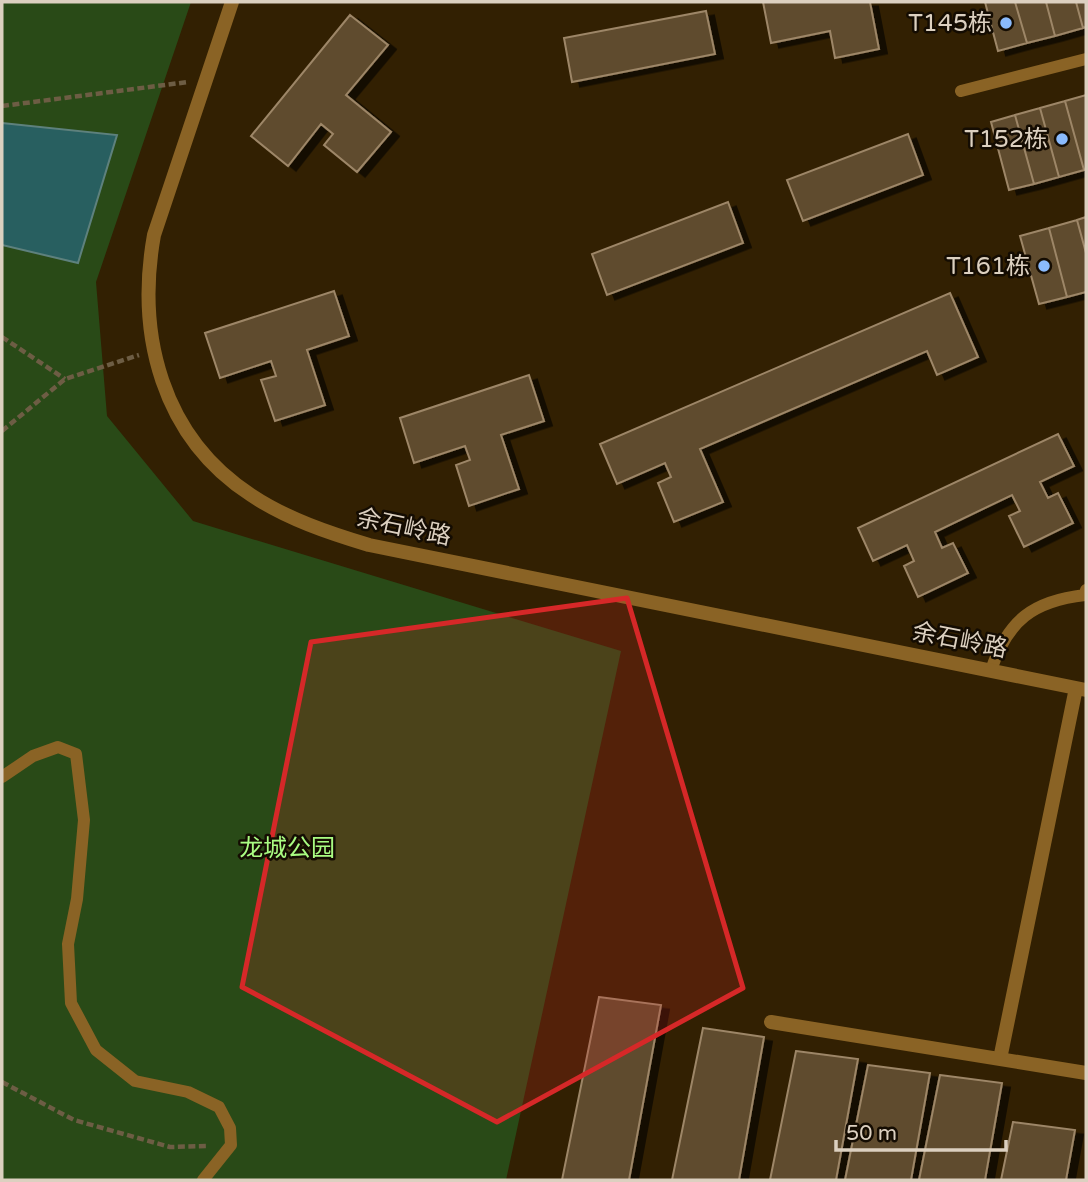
<svg xmlns="http://www.w3.org/2000/svg" width="1088" height="1182" font-family="'Varela Round','Noto Sans SC',sans-serif">
  <style>
    .green { fill: #294a17 }
    .water { fill: #285f60; stroke: #5e817d; stroke-width: 2 }
    .building { fill: #5f4b2d; stroke: #9d8667; stroke-width: 2; filter: url(#shadow) }
    .lines { fill: none; stroke-linecap: round; stroke-linejoin: round }
    .path { stroke: #6d5d44; stroke-width: 4.5; stroke-dasharray: 7 3.5; stroke-linecap: butt }
    .service { stroke: #8a6325; stroke-width: 12 }
    .minor { stroke: #8a6325; stroke-width: 14 }
    .marked { fill: #d62828; fill-opacity: 0.2; stroke: #d62828; stroke-width: 5; stroke-linejoin: round }
    .poi-dot { fill: #8abafc; stroke: #140c02; stroke-width: 2.5 }
    .labels { text-anchor: middle; stroke-width: 5; stroke-linejoin: round; paint-order: stroke }
    .poi-label { font-size: 24px; fill: #dcd0c0; stroke: #140c02; text-anchor: end }
    .street-label { font-size: 24px; fill: #dcd0c0; stroke: #140c02 }
    .park-label { font-size: 24px; fill: #a9fc82; stroke: #140c02 }
  </style>
  <defs>
    <filter id="shadow"><feDropShadow dx="8" dy="4.5" stdDeviation="0" flood-color="#0009"/></filter>
  </defs>
  <rect width="100%" height="100%" fill="#322002"/>
  <path class="green" d="M 2,2 L 191,2 L 96,282 L 107,416 L 193,521 L 621,651 L 506,1180 L 2,1180 Z"/>
  <path class="water" d="M 2,123 L 117,135 L 78,263 L 2,245 Z"/>
  <path class="building" d="M 763,2 L 870,2 L 879,49 L 835,58 L 830,31 L 771,43 Z
    M 985,2 L 1015,2 L 1027,43 L 998,51 Z
    M 1015,2 L 1046,2 L 1055,36 L 1027,43 Z
    M 1046,2 L 1076,2 L 1083,28 L 1055,36 Z
    M 1076,2 L 1086,2 L 1086,27 L 1083,28 Z
    M 706,11 L 715,54 L 572,82 L 564,38 Z
    M 350,15 L 388,45 L 346,95 L 391,132 L 357,172 L 324,145 L 333,134 L 321,124 L 288,166 L 251,136 Z
    M 1086,95 L 1086,169 L 1084,170 L 1065,101 Z
    M 1065,101 L 1084,170 L 1059,177 L 1040,108 Z
    M 1040,108 L 1059,177 L 1034,184 L 1015,115 Z
    M 1015,115 L 1034,184 L 1009,190 L 991,122 Z
    M 908,134 L 923,175 L 803,221 L 787,180 Z
    M 728,202 L 743,243 L 607,295 L 592,254 Z
    M 1086,217 L 1086,253 L 1077,220 Z
    M 1077,220 L 1086,253 L 1086,292 L 1067,297 L 1049,228 Z
    M 1049,228 L 1067,297 L 1039,304 L 1020,236 Z
    M 334,291 L 349,336 L 307,350 L 325,405 L 275,421 L 261,380 L 276,376 L 271,361 L 220,378 L 205,333 Z
    M 950,293 L 978,357 L 937,375 L 927,351 L 700,449 L 723,502 L 674,522 L 658,483 L 671,477 L 665,463 L 617,484 L 600,444 Z
    M 529,375 L 544,421 L 501,435 L 519,489 L 469,506 L 456,465 L 470,460 L 465,446 L 414,463 L 400,418 Z
    M 1058,434 L 1074,466 L 1040,482 L 1048,498 L 1058,493 L 1073,523 L 1024,547 L 1009,516 L 1020,511 L 1012,495 L 935,532 L 942,548 L 953,543 L 968,573 L 918,597 L 904,566 L 914,561 L 907,545 L 873,561 L 858,528 Z
    M 599,997 L 661,1005 L 629,1180 L 562,1180 Z
    M 703,1028 L 764,1037 L 739,1180 L 672,1180 Z
    M 796,1051 L 858,1059 L 836,1180 L 770,1180 Z
    M 868,1065 L 930,1073 L 911,1180 L 845,1180 Z
    M 940,1075 L 1002,1083 L 985,1180 L 919,1180 Z
    M 1013,1122 L 1075,1130 L 1066,1180 L 1001,1180 Z"/>
  <g class="lines">
    <path class="path" d="M 2,106 L 188,82
      M 2,337 L 65,379
      M 2,431 L 65,379 L 139,355
      M 2,1082 L 74,1120 L 170,1147 L 209,1146"/>
    <path class="service" d="M 961,91 L 1086,59
      M 991,670 C 1008,620 1033,601 1085,595 L 1086,590
      M 2,777 L 33,756 L 58,747 L 76,754 L 84,820 L 77,899 L 68,944 L 71,1003 L 96,1050 L 135,1081 L 188,1092 L 219,1107 L 230,1128 L 231,1145 L 203,1180"/>
    <path class="minor" d="M 232,2 L 154,235 C 136,335 162,437 251,495 C 287,519 329,533 369,545 L 1086,690
      M 771,1022 L 1086,1073
      M 1000,1059 L 1076,688"/>
  </g>
  <path class="marked" d="M 627,598 L 743,988 L 497,1122 L 242,987 L 311,642 Z"/>
  <g class="poi-dot">
    <circle cx="1006" cy="23" r="7"/>
    <circle cx="1062" cy="139" r="7"/>
    <circle cx="1044" cy="266" r="7"/>
  </g>
  <g class="labels">
    <g class="poi-label">
      <text x="992" y="31">T145栋</text>
      <text x="1048" y="147">T152栋</text>
      <text x="1030" y="274">T161栋</text>
    </g>
    <g class="street-label">
      <text transform="translate(404 527) rotate(12)" y="8">余石岭路</text>
      <text transform="translate(960 640) rotate(11)" y="8">余石岭路</text>
    </g>
    <g class="park-label">
      <text x="287" y="856">龙城公园</text>
    </g>
  </g>
  <rect width="1088" height="1182" fill="none" stroke="#dcd0c0" stroke-width="7"/>
  <path d="M836 1140v10h170v-10" fill="none" stroke="#dcd0c0" stroke-width="3.5"/>
  <text x="846" y="1140" font-size="21" fill="#dcd0c0" stroke="#140c02" stroke-width="5" paint-order="stroke">50 m</text>
</svg>
